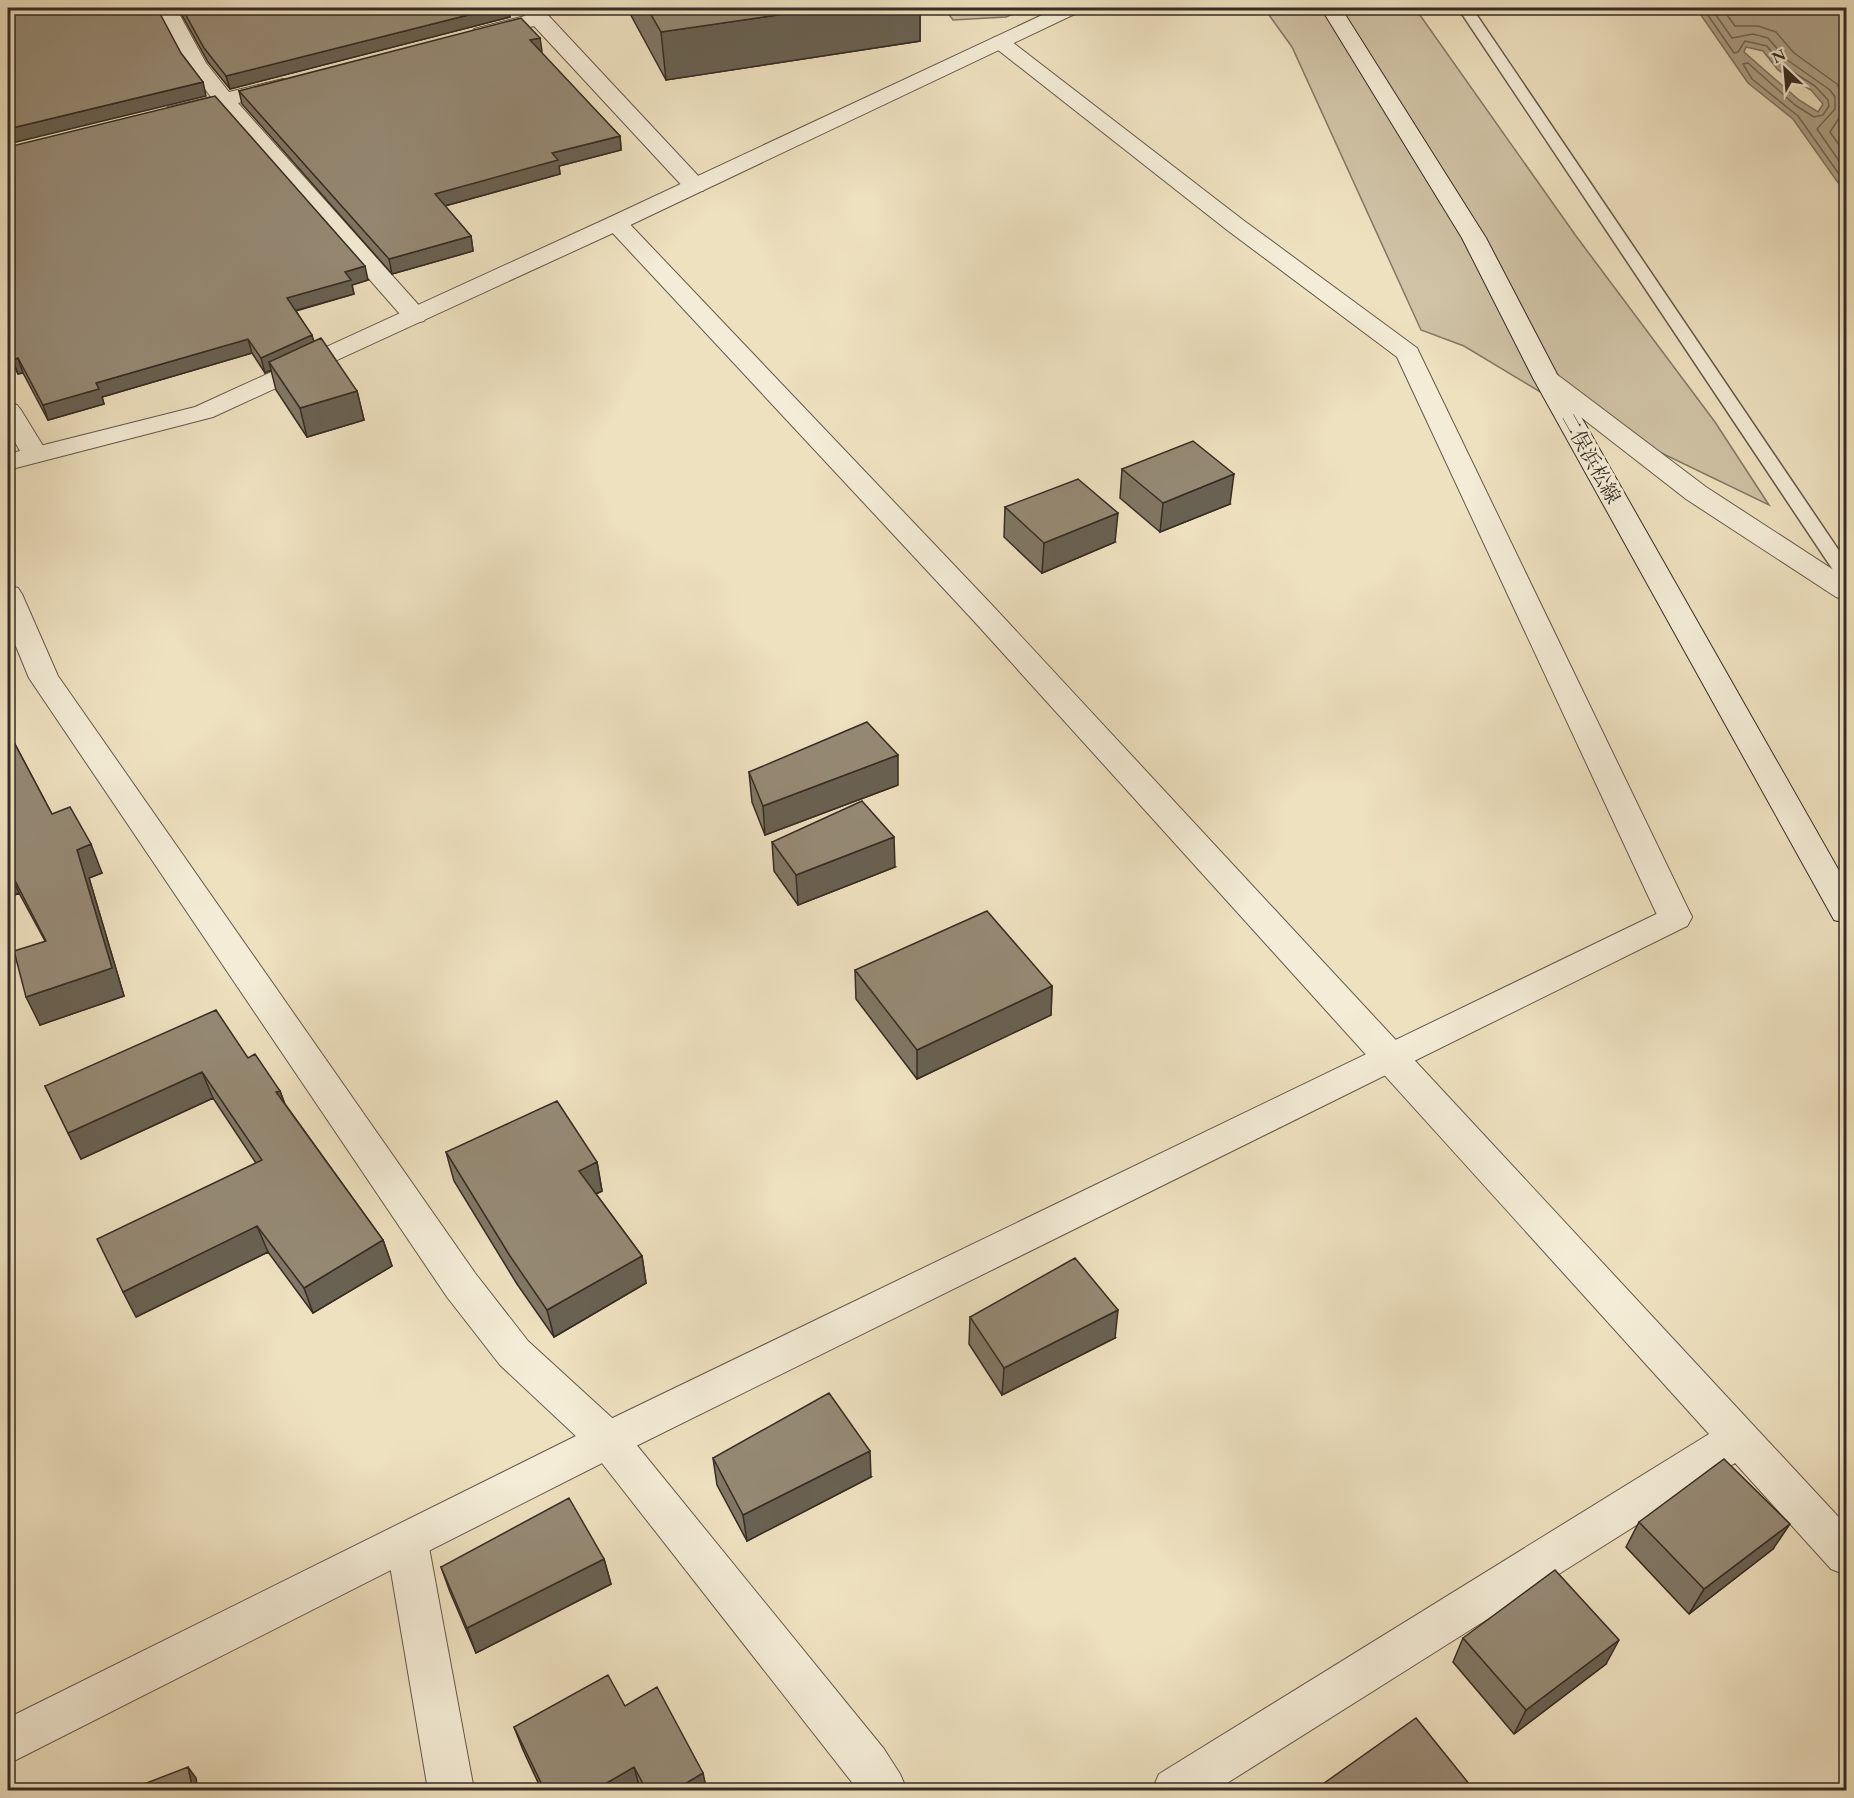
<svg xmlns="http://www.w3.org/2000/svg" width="1854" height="1798" font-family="'EB Garamond','Noto Serif JP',serif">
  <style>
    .green { fill: #cfc2a5; stroke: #827764; stroke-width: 1.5 }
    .water { fill: #afa38b; stroke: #7f7361; stroke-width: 1.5; fill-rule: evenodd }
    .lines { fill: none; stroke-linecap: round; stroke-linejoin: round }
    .shore { stroke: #726857; stroke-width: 1.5 }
    .service-casing { stroke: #64594a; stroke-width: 3 }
    .minor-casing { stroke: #64594a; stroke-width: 2 }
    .tertiary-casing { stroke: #64594a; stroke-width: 2 }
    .secondary-casing { stroke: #362c23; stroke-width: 2 }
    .service { fill: #f4ecd6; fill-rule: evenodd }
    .minor { fill: #f4ecd6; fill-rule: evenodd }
    .tertiary { fill: #f4ecd6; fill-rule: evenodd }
    .secondary { fill: #f4ecd6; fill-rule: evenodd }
    .wall { fill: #817765; stroke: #362c23; stroke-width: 1.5 }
    .shaded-wall { fill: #696152; stroke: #362c23; stroke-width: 1.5 }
    .building { fill: #968a75; stroke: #362c23; stroke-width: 1.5 }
    .labels { text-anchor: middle; stroke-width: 6; stroke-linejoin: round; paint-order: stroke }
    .street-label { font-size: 20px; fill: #362c23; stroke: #f4ecd6 }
  </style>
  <rect width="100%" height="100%" fill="#eee1c0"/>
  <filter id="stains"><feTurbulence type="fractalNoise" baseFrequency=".00333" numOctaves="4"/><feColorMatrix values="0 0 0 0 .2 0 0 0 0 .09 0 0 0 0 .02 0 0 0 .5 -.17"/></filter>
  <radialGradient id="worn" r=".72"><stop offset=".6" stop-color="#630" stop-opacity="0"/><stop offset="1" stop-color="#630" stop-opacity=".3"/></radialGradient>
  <path class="green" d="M 944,8 L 1027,8 L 1006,17 L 953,20 Z
    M 1264,8 L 1415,8 L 1576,236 L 1715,422 L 1769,505 L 1562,405 L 1464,346 L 1421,330 L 1292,47 Z"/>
  <path class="water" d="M 1696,8 L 1846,8 L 1846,194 L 1793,119 L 1748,83 ZM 1746,47 L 1763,51 L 1778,70 L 1811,90 L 1823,104 L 1818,112 L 1799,100 L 1744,52 Z"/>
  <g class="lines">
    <path class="shore" d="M 1703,8 L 1734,53 L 1738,52 L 1745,41 L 1767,46 L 1782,65 L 1815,86 L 1828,100 L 1829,106 L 1823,115 L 1814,117 L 1795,105 L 1748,63 L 1743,64 L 1752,79 L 1798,116 L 1846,184
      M 1711,8 L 1732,38 L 1753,34 L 1768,38 L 1786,59 L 1830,90 L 1835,97 L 1835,109 L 1817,129 L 1846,171
      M 1722,8 L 1735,26 L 1758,26 L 1776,32 L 1794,53 L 1837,84 L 1845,99 L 1845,109 L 1830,132 L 1846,155"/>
    <defs>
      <path id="service" d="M 1458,8 L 1472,8 L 1846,561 L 1846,581 L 1839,579 Z"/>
      <path id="minor" d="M 156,8 L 176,8 L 206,63 L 229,92 L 283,79 L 290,81 L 294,85 L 290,89 L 238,103 L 424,311 L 427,316 L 424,321 L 415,323 L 406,321 L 219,108 L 176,118 L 168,117 L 165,112 L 168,107 L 211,97 L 187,65 Z
        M 519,8 L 540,8 L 547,14 L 703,181 L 706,186 L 703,191 L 687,191 L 534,26 L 481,39 L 474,37 L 471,33 L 474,29 L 525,16 Z
        M 1000,36 L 1007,38 L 1243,220 L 1417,348 L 1692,917 L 1687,926 L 1675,929 L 1663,926 L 1658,917 L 1397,357 L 1227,230 L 993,46 L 990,42 L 993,38 Z
        M 616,216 L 624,218 L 992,605 L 1846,1525 L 1846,1575 L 1831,1569 L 1735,1463 L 1216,1790 L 1152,1790 L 1159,1774 L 1709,1434 L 972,619 L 608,228 L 604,223 L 608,218 Z
        M 1546,370 L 1555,373 L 1706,487 L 1846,578 L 1846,600 L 1836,597 L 1686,499 L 1537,383 L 1533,378 L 1537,373 Z
        M 8,402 L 17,405 L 21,410 L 48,454 L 44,460 L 35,462 L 26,460 C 12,440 6,426 8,402 Z
        M 8,585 L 18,588 L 22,594 L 58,676 L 475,1273 L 528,1341 L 622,1427 L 884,1749 L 900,1774 L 907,1790 L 858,1790 L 594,1453 L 500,1365 L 447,1297 L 29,678 L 8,627 Z
        M 407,1522 L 422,1528 L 428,1542 L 474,1790 L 428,1790 L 386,1542 L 392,1528 Z"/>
      <path id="tertiary" d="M 1057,8 L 1082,8 L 1079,12 L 624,228 L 213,417 L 8,470 L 8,454 L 195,407 L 608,218 Z
        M 1675,905 L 1687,908 L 1692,917 L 1687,926 L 622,1453 L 8,1764 L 8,1718 L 594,1427 Z"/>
      <path id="secondary" d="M 1321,8 L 1341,8 L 1486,238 L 1559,378 L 1846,883 L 1846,923 L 1834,920 L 1533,378 L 1462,238 Z"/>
    </defs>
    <use href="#service" class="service-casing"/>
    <use href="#minor" class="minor-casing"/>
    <use href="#tertiary" class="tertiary-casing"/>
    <use href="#secondary" class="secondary-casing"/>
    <use href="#service" class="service"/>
    <use href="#minor" class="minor"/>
    <use href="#tertiary" class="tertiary"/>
    <use href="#secondary" class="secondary"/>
  </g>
  <path class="wall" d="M 178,8 L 509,8 L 510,17 L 230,89 L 208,62 Z
    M 627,8 L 920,8 L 920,41 L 666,80 Z
    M 542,51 L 540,52 L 620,136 L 621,150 L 559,166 L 560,174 L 445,206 L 471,236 L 473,251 L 392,274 L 242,104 L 239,91 Z
    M 8,147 L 368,280 L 352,285 L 354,294 L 296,311 L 314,341 L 357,391 L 364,420 L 307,437 L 276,390 L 271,370 L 265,373 L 252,353 L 102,397 L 104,404 L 48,420 L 23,373 L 18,374 L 8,354 Z
    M 1122,469 L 1230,504 L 1160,532 L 1120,498 Z
    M 1005,507 L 1115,542 L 1042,573 L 1004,537 Z
    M 8,731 L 52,814 L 102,873 L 89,878 L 124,996 L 40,1025 L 45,941 L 19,893 L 8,898 Z
    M 749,772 L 898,785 L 765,835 L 752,802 Z
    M 772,842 L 895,867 L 798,905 L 774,871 Z
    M 855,970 L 1052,986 L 1051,1015 L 917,1079 L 856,999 Z
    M 248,1058 L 280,1091 L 285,1104 L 383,1240 L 392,1266 L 313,1313 L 268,1252 L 136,1317 L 256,1163 L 213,1098 L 81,1159 L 45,1086 Z
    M 446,1152 L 597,1162 L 602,1191 L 596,1194 L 642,1256 L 646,1283 L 554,1337 L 517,1284 L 454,1181 Z
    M 970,1317 L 1115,1338 L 1002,1395 L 969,1344 Z
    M 713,1458 L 871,1477 L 747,1541 L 717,1485 Z
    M 1639,1522 L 1773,1549 L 1689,1614 L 1626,1547 Z
    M 604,1559 L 611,1584 L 476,1653 L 450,1592 L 441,1567 Z
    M 1463,1638 L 1606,1664 L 1514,1734 L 1453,1662 Z
    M 625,1706 L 707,1791 L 641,1791 L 640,1789 L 638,1791 L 542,1791 L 523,1750 L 514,1727 Z"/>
  <path class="shaded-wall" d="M 496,8 L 509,8 L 510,17 L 230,89 L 226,76 Z
    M 826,8 L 920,8 L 920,41 L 666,80 L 661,32 Z
    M 540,38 L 542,51 L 531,54 L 530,40 Z
    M 203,82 L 206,96 L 8,144 L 8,129 Z
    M 620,136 L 621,150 L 559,166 L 560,174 L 437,208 L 435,194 L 552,153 Z
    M 471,236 L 473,251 L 392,274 L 389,259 Z
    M 365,266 L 368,280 L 352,285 L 354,294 L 290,312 L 287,298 L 345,272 Z
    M 312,335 L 316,349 L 269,362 L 271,370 L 265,373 L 261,358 Z
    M 248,339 L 252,353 L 102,397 L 104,404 L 48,420 L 43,405 L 96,383 Z
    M 18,358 L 23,373 L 18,374 L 13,360 Z
    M 357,391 L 364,420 L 307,437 L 300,408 Z
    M 1234,474 L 1230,504 L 1160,532 L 1163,503 Z
    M 1118,513 L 1115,542 L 1042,573 L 1044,543 Z
    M 898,755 L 898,785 L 765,835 L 763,806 Z
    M 894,837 L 895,867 L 798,905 L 796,875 Z
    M 91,844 L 102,873 L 89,878 L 124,996 L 40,1025 L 26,997 L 112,968 L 77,850 Z
    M 8,868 L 19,893 L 8,898 Z
    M 1052,986 L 1051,1015 L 917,1079 L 917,1050 Z
    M 202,1072 L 213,1098 L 81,1159 L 68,1133 Z
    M 280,1091 L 289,1117 L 276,1092 Z
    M 597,1162 L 602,1191 L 585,1199 L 579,1171 Z
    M 257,1226 L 268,1252 L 136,1317 L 123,1292 Z
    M 383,1240 L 392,1266 L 313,1313 L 304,1288 Z
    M 642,1256 L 646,1283 L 554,1337 L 547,1310 Z
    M 1118,1310 L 1115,1338 L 1002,1395 L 1004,1368 Z
    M 870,1451 L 871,1477 L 747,1541 L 743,1515 Z
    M 1790,1524 L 1773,1549 L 1689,1614 L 1704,1589 Z
    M 604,1559 L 611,1584 L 476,1653 L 467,1628 Z
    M 1619,1640 L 1606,1664 L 1514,1734 L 1526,1710 Z
    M 188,1767 L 196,1778 L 198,1791 L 193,1791 Z
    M 634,1767 L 640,1789 L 638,1791 L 593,1791 Z
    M 703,1773 L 707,1791 L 673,1791 Z"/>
  <path class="building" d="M 8,8 L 157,8 L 181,53 L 203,82 L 8,129 Z
    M 182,8 L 496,8 L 226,76 L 204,48 Z
    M 647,8 L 826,8 L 661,32 Z
    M 521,18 L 540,38 L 530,40 L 620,136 L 552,153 L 558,160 L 435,194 L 471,236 L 389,259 L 239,91 Z
    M 215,96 L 365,266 L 345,272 L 351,280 L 287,298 L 312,335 L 261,358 L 248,339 L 96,383 L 99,389 L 43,405 L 18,358 L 13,360 L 8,350 L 8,147 Z
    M 321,338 L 357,391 L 300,408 L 269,362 Z
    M 1193,441 L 1234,474 L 1163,503 L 1122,469 Z
    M 1078,479 L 1118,513 L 1044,543 L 1005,507 Z
    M 867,722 L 898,755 L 763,806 L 749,772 Z
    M 8,731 L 52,814 L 70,807 L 91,844 L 77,850 L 112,968 L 26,997 L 14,951 L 46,941 L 8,867 Z
    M 862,801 L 894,837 L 796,875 L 772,842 Z
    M 987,911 L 1052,986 L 917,1050 L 855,970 Z
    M 216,1010 L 248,1058 L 255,1054 L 280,1091 L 276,1092 L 383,1240 L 304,1288 L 257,1226 L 123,1292 L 97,1239 L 262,1160 L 202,1072 L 68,1133 L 45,1086 Z
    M 557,1101 L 597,1162 L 579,1171 L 642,1256 L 547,1310 L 510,1256 L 446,1152 Z
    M 1075,1258 L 1118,1310 L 1004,1368 L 970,1317 Z
    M 829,1393 L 870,1451 L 743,1515 L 713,1458 Z
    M 1724,1459 L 1790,1524 L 1704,1589 L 1639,1522 Z
    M 569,1498 L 604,1559 L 467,1628 L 441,1567 Z
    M 1555,1570 L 1619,1640 L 1526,1710 L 1463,1638 Z
    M 608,1675 L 625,1706 L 657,1687 L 703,1773 L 673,1791 L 647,1791 L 634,1767 L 593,1791 L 545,1791 L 514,1727 Z
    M 1416,1718 L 1474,1790 L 1313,1791 Z
    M 188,1767 L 193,1791 L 126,1791 Z"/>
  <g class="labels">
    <g class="street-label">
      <text transform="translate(1591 458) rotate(61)" y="7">二俣浜松線</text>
    </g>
  </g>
  <rect width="1854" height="1798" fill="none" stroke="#eee1c0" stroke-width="30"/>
  <rect x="9" y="9" width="1836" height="1780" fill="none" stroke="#362c23" stroke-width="3"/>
  <rect x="15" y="15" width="1824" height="1768" fill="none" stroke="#362c23" stroke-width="1.5"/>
  <g transform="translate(1785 69) rotate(334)" stroke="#f4ecd6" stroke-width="4.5" paint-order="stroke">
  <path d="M0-4.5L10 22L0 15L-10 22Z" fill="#362c23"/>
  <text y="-9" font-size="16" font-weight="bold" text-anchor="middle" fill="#362c23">N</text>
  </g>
  <rect width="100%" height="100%" filter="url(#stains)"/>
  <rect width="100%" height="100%" fill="url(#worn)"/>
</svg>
